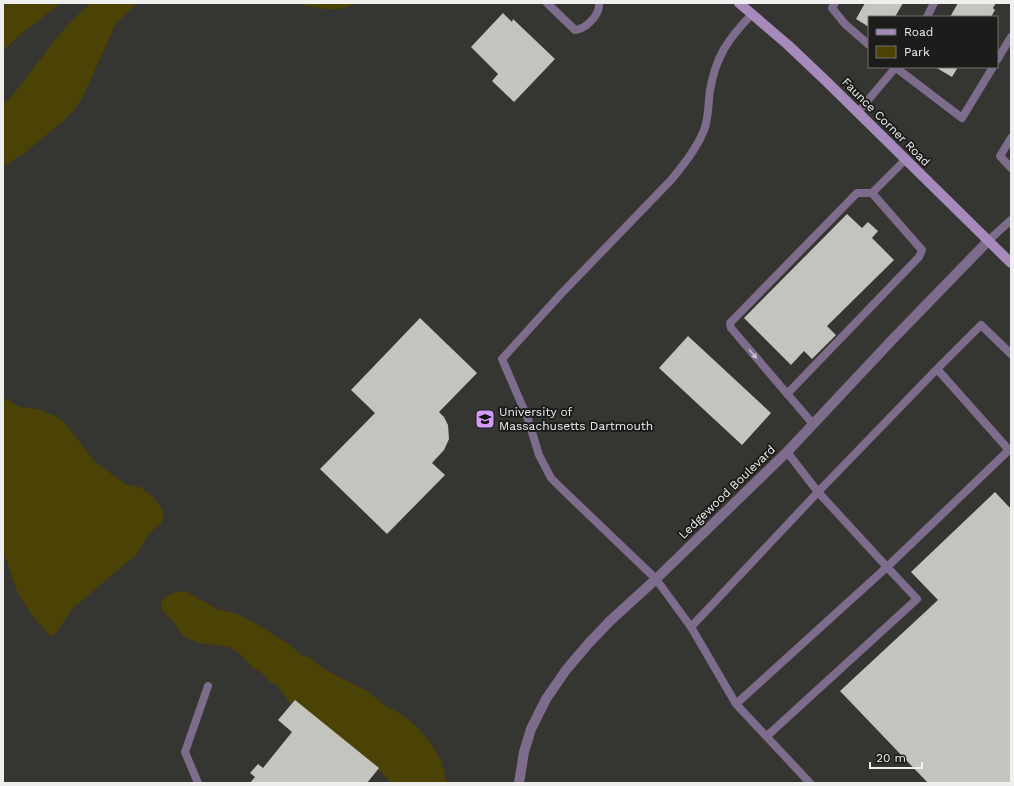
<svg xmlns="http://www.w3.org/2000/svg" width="1014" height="786" font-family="'Work Sans',sans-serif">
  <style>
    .green { fill: #4b4205 }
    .building { fill: #c4c4bf }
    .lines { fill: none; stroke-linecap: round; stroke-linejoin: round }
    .lane { stroke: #7d6c8b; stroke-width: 8 }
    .street { stroke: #7d6c8b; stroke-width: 10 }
    .secondary { stroke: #a68abc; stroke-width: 10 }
    .oneway { fill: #c7c1cb }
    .labels { text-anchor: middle; stroke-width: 4; stroke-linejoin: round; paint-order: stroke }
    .street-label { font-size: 12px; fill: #efefed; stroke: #1c1c1b }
    .poi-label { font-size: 12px; fill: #efefed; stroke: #1c1c1b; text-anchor: start }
  </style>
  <rect width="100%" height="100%" fill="#353531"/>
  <path class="green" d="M 7,3 L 61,3 L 21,34 L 3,51 L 3,8 Z
    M 92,3 L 138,3 L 116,23 L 84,94 L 75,109 L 62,122 L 22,155 L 16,158 L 3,167 L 3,105 C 35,73 55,30 92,3 Z
    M 298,3 L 356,3 C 336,14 323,8 302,5 Z
    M 3,397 L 20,407 L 37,409 L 56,416 L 64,422 L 96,463 L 127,485 L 140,487 L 153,497 L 162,508 L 164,517 L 160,525 L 150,532 L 137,554 L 72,609 L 56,633 L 51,637 L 32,615 L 18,594 L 3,551 Z
    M 179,591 L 187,592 L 217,609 L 237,614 L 255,623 L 293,647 L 302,656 L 309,657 L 324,669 L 370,693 L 387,707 L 403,715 L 418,728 L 432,745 L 441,761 L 447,783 L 391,783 L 381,772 L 358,753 L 303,720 L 276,684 L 271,683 L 261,672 L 254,669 L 238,652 L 229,647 L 198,643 L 183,636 L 174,622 L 162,610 L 161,601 L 167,596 Z"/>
  <path class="building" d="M 865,3 L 903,3 L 895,17 L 869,17 L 869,27 L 856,19 Z
    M 958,3 L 996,3 L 993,8 L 995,10 L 991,17 L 950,17 Z
    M 503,13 L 512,22 L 513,19 L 555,59 L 514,102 L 492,81 L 498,74 L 471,47 Z
    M 935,67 L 958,67 L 952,77 Z
    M 847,214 L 862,228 L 868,222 L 878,231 L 872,238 L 894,260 L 827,326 L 836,335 L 812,359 L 804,351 L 791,365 L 744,318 Z
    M 420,318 L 477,373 L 439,412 L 444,417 L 448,425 L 449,439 L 444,450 L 432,463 L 445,475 L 387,534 L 320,469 L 375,413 L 351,390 Z
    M 688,336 L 771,413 L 742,445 L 659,368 Z
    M 995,492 L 1011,509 L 1011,783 L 928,783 L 840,691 L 938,600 L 911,572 Z
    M 295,700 L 379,768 L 367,783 L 250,783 L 255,777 L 250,773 L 258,764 L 263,768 L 292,732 L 278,720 Z"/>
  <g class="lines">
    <path class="lane" d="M 547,3 L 575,30 C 586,29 600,15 599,3
      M 835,3 L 832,8 L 845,24 L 869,45
      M 752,14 C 728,39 716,56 710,90 C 708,103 709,118 704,130 C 697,148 684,164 672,179 L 560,295 L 502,359 L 528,419 L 539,455 L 551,478 L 561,488 L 656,579 L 691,627 L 736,704 L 810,783
      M 927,17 L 934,3
      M 997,60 L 1011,37
      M 895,67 L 962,118 L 993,67
      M 858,112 L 896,67
      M 1011,138 L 1000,156 L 1011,168
      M 989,240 L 1011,220
      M 937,369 L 981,325 L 1011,354
      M 787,394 L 919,257 L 922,250 L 872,193
      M 813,424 L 731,328 L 730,323 L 857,193 L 872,193 L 905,160
      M 691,627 L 818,492 L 887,567 L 736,704
      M 767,736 L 917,599 L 887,567 L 1009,450 L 937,369 L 818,492 L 787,452
      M 198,783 L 185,752 L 208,686"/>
    <path class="street" d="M 519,783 L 524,752 L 531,729 L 546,699 L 566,670 L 589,643 L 610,621 L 656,579 L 787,452 L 892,340 L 989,240"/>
    <path class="secondary" d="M 739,3 L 788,45 L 826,81 L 1011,263"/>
  </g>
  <defs><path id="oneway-solid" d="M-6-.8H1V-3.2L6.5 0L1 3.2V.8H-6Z"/></defs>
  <use class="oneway" href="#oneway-solid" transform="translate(753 354) rotate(49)"/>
  <defs>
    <symbol id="university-square" viewBox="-11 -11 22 22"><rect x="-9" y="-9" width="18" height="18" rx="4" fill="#d39cfc" stroke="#1c1c1b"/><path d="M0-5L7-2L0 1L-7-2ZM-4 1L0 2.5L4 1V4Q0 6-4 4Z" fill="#111"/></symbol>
  </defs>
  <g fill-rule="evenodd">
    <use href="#university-square" x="474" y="408" width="22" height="22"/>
  </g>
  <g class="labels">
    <g class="street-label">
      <text transform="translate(886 122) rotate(45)" y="4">Faunce Corner Road</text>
      <text transform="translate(727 492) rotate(-44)" y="4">Ledgewood Boulevard</text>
    </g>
    <g class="poi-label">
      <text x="499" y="416">University of<tspan x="499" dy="14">Massachusetts Dartmouth</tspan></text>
    </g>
  </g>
  <rect width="1014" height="786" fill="none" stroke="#efefed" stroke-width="8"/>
  <rect x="868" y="16" width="130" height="52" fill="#1c1c1b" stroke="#70706f"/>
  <rect x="876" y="29" width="20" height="6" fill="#a68abc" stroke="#70706f"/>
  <text x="904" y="36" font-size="12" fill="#efefed">Road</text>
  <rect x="876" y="46" width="20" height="12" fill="#4b4205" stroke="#70706f"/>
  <text x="904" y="56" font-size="12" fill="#efefed">Park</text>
  <path d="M870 762v6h52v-6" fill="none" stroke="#efefed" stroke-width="2"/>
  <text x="876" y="762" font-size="12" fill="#efefed" stroke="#1c1c1b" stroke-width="3" paint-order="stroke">20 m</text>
</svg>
